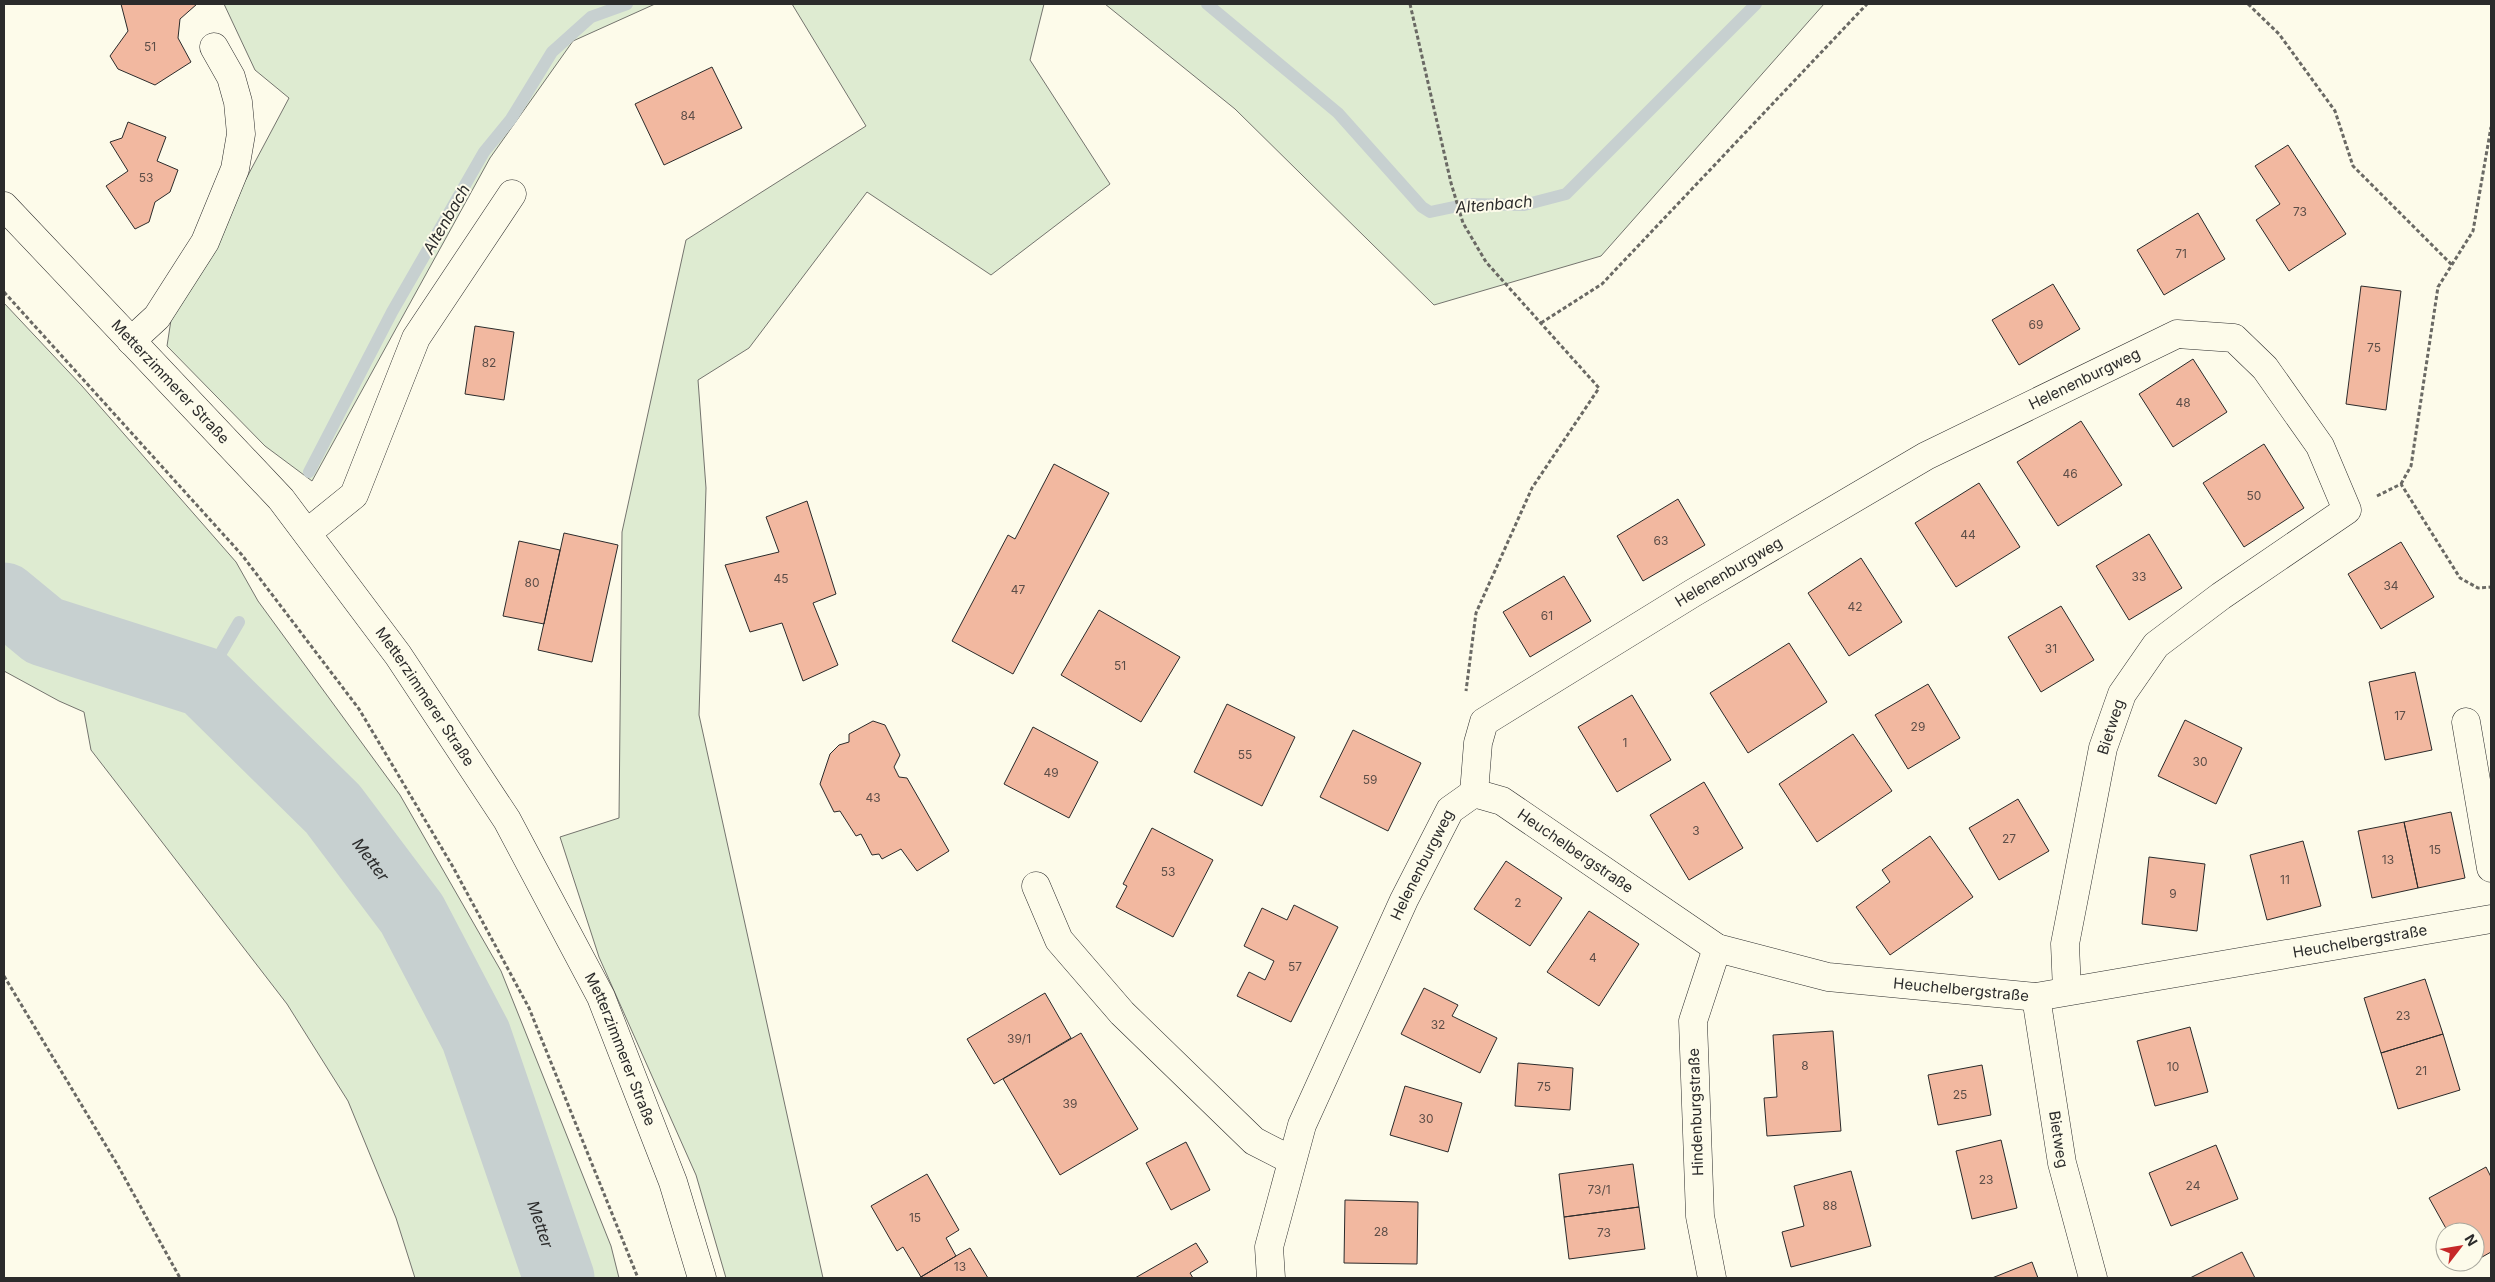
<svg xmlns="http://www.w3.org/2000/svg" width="2495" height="1282" font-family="Inter,sans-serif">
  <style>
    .green { fill: #deebd1; stroke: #74746e }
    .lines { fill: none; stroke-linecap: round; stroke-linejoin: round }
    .stream { stroke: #c7d0d0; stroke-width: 12 }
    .river { stroke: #c7d0d0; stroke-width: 71 }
    .building { fill: #f2b8a0; stroke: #2b2b2b }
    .minor-casing { stroke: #2b2b2b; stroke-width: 29 }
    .major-casing { stroke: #2b2b2b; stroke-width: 29 }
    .path { stroke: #6a6964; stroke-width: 3; stroke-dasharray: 4 2.5; stroke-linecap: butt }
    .minor { stroke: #fdfbea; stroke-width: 28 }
    .major { stroke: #fdfbea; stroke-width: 28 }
    .labels { text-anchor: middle; stroke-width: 4; stroke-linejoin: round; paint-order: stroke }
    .number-label { font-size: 12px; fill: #5d4e48 }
    .street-label { font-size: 15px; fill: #2b2b2b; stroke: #fdfbea }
    .water-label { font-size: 16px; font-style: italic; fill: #2b2b2b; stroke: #fdfbea }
  </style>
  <rect width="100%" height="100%" fill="#fdfbea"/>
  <path class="green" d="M 224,4 L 655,4 L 573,41 L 490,158 L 312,481 L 265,446 L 167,346 L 171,320 L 289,98 L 255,70 Z
    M 792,4 L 1044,4 L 1030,60 L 1110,184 L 991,275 L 867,192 L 749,348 L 698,380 L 706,488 L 699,715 L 823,1278 L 726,1278 L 696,1175 L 599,957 L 560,837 L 619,818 L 622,532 L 686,240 L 866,126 Z
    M 1105,4 L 1824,4 L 1601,256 L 1434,305 L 1235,109 Z
    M 4,303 L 82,386 L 236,562 L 258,601 L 400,795 L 501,971 L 611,1246 L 619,1278 L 415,1278 L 396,1218 L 348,1101 L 287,1004 L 91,750 L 84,712 L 59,701 L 4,671 Z"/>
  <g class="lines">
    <path class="stream" d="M 1207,4 L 1338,113 L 1422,207 L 1430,212 L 1468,204 L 1524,205 L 1566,194 L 1756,4
      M 309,472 L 392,312 L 484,152 L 511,119 L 552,52 L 591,17 L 627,4
      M 204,682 L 239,622"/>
    <path class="river" id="s1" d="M 4,598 L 44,631 L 204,682 L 333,809 L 412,914 L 476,1036 L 559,1278"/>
  </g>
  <path class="building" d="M 121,4 L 197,4 L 180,19 L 178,38 L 191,62 L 155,85 L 118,69 L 110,56 L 128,31 Z
    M 712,67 L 742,128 L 664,165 L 635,104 Z
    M 128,122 L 166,137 L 157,161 L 178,170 L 170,192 L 155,202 L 149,222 L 135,229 L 106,186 L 128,171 L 110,142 L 122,138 Z
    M 2288,145 L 2346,234 L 2289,271 L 2256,220 L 2280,204 L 2255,166 Z
    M 2198,213 L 2225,259 L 2164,295 L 2137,250 Z
    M 2053,284 L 2080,329 L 2019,365 L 1992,320 Z
    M 2361,286 L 2401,291 L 2386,410 L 2346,404 Z
    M 475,326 L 514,332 L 504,400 L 465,394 Z
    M 2193,359 L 2227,412 L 2173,447 L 2139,394 Z
    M 2081,421 L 2122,485 L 2058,526 L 2017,462 Z
    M 2264,444 L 2304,508 L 2244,547 L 2203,483 Z
    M 1054,464 L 1109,493 L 1013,674 L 952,641 L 1008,535 L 1015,539 Z
    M 1979,483 L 2020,547 L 1956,587 L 1915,523 Z
    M 1678,499 L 1705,545 L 1643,581 L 1617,536 Z
    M 807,501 L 836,594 L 813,603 L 838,665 L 803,681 L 782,623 L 750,632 L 725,565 L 779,552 L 766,517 Z
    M 564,533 L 618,545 L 592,662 L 538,650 Z
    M 2149,534 L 2182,588 L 2129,620 L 2096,566 Z
    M 519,541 L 560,550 L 544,624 L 503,616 Z
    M 2401,542 L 2434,597 L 2381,629 L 2348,574 Z
    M 1861,558 L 1902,622 L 1849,656 L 1808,593 Z
    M 1564,576 L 1591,621 L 1530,657 L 1503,612 Z
    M 2061,606 L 2094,660 L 2041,692 L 2008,637 Z
    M 1099,610 L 1180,657 L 1141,722 L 1061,675 Z
    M 1789,643 L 1827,702 L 1748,753 L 1710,693 Z
    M 2415,672 L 2432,750 L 2385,760 L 2369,682 Z
    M 1928,684 L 1960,738 L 1908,769 L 1875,715 Z
    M 1632,695 L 1671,760 L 1617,792 L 1578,727 Z
    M 1227,704 L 1295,737 L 1262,806 L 1194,772 Z
    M 2185,720 L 2242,748 L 2216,804 L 2158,776 Z
    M 873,721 L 885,725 L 900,755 L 894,767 L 899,777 L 907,778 L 949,851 L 917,871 L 901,849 L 882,859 L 879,854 L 872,855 L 861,834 L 856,836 L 840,811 L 834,812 L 820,784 L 830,754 L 839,745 L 849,742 L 849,734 Z
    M 1033,727 L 1098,762 L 1069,818 L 1004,784 Z
    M 1353,730 L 1421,763 L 1388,831 L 1320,797 Z
    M 1853,734 L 1892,791 L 1817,842 L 1779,784 Z
    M 1704,782 L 1743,848 L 1689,880 L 1650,815 Z
    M 2018,799 L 2049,851 L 1999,880 L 1969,828 Z
    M 2451,812 L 2465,878 L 2418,888 L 2404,822 Z
    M 2404,822 L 2418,888 L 2372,898 L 2358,831 Z
    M 1152,828 L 1213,860 L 1173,937 L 1116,907 L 1127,886 L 1123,884 Z
    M 1930,836 L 1973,897 L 1890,955 L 1856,907 L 1890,882 L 1882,870 Z
    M 2303,841 L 2321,906 L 2267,920 L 2250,855 Z
    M 2149,857 L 2205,864 L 2197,931 L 2142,924 Z
    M 1506,861 L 1562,898 L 1530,946 L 1474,909 Z
    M 1294,905 L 1338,927 L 1291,1022 L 1237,996 L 1249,972 L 1265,980 L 1274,961 L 1244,946 L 1262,908 L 1287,920 Z
    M 1589,911 L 1639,944 L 1599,1006 L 1547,972 Z
    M 2425,979 L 2443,1034 L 2381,1053 L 2364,998 Z
    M 1424,988 L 1458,1005 L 1452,1016 L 1497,1038 L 1480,1073 L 1401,1034 Z
    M 1045,993 L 1071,1038 L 994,1084 L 967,1039 Z
    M 2190,1027 L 2208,1092 L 2155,1106 L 2137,1041 Z
    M 1833,1031 L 1841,1131 L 1767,1136 L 1764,1098 L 1777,1097 L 1773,1035 Z
    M 1081,1033 L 1138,1129 L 1060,1175 L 1003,1079 Z
    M 2443,1034 L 2460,1090 L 2398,1109 L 2381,1053 Z
    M 1518,1063 L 1573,1068 L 1570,1110 L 1515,1106 Z
    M 1982,1065 L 1991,1115 L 1938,1125 L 1928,1075 Z
    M 1405,1086 L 1462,1103 L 1448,1152 L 1390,1135 Z
    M 2001,1140 L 2017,1208 L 1972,1219 L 1956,1151 Z
    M 1186,1142 L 1210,1190 L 1171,1210 L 1146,1163 Z
    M 2216,1145 L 2238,1199 L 2171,1226 L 2149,1173 Z
    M 1633,1164 L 1639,1207 L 1564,1217 L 1559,1174 Z
    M 2486,1167 L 2491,1177 L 2491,1252 L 2475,1261 L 2475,1232 L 2448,1232 L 2429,1198 Z
    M 1851,1171 L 1871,1246 L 1791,1267 L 1782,1232 L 1804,1226 L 1794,1186 Z
    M 927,1174 L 959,1230 L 946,1238 L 956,1256 L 921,1277 L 903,1247 L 897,1251 L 871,1206 Z
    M 1345,1200 L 1418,1202 L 1417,1264 L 1344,1263 Z
    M 1639,1207 L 1645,1249 L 1569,1259 L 1564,1217 Z
    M 1196,1243 L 1208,1262 L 1190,1273 L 1193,1278 L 1135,1278 Z
    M 970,1248 L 988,1278 L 919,1278 L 956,1256 Z
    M 2242,1252 L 2255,1278 L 2190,1278 Z
    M 2032,1262 L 2038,1278 L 1992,1278 Z"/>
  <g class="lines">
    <defs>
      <g id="minor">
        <path d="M 131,341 L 157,317 L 205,242 L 235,169 L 241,134 L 238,102 L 231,77 L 214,47"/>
        <path d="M 307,533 L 354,495 L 416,338 L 512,194"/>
        <path d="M 2466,722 L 2491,868"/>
        <path id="s2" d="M 1474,793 L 1478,743 L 1484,722 L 1693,593 L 1926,456 L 2177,334 L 2234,338 L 2265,368 L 2320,446 L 2347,510 L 2221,596 L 2156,645 L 2122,694 L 2103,748 L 2065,944 L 2067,991"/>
        <path id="s3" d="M 1474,793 L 1502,801 L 1717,948 L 1828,977 L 2036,997 L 2491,919"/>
        <path d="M 1036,886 L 1059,940 L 1122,1013 L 1254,1141 L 1291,1160"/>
        <path id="s4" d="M 2036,997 L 2062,1163 L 2093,1278"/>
        <path id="s5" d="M 1271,1278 L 1269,1247 L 1302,1125 L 1404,900 L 1450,810 L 1474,793"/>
        <path d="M 1712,1278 L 1700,1216 L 1693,1021 L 1717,948"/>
      </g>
      <g id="major">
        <path id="s6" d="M 4,206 L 281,499 L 398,655 L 507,820 L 601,997 L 673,1182 L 702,1278"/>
      </g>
    </defs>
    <use href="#minor" class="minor-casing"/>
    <use href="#major" class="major-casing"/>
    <path class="path" d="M 1410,4 L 1451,183 L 1463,223 L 1486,262 L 1599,388 L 1532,488 L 1476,613 L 1466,691
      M 2248,4 L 2279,34 L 2335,111 L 2353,166 L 2452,265
      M 4,292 L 242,555 L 359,709 L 453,867 L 529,1008 L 638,1278
      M 1541,323 L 1602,284 L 1867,4
      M 2401,484 L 2411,466 L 2438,287 L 2473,231 L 2491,127
      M 2377,496 L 2401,484 L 2460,578 L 2478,588 L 2491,587
      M 4,976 L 117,1164 L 180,1278"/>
    <use href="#minor" class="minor"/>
    <use href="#major" class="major"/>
  </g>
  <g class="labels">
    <g class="number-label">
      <text x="150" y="51">51</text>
      <text x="688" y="120">84</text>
      <text x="146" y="182">53</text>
      <text x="2300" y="216">73</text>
      <text x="2181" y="258">71</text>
      <text x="2036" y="329">69</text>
      <text x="2374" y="352">75</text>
      <text x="489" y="367">82</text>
      <text x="2183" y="407">48</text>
      <text x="2070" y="478">46</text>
      <text x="2254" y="500">50</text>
      <text x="1968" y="539">44</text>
      <text x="1661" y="545">63</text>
      <text x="2139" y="581">33</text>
      <text x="781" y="583">45</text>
      <text x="532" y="587">80</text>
      <text x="2391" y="590">34</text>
      <text x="1018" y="594">47</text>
      <text x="1855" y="611">42</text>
      <text x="1547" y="620">61</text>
      <text x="2051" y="653">31</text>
      <text x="1120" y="670">51</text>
      <text x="2400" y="720">17</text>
      <text x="1918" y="731">29</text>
      <text x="1625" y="747">1</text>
      <text x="1245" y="759">55</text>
      <text x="2200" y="766">30</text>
      <text x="1051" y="777">49</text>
      <text x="1370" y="784">59</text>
      <text x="873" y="802">43</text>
      <text x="1696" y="835">3</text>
      <text x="2009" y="843">27</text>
      <text x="2435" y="854">15</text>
      <text x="2388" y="864">13</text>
      <text x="1168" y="876">53</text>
      <text x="2285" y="884">11</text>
      <text x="2173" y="898">9</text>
      <text x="1518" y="907">2</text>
      <text x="1593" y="962">4</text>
      <text x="1295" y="971">57</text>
      <text x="2403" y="1020">23</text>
      <text x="1438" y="1029">32</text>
      <text x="1019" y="1043">39/1</text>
      <text x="1805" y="1070">8</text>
      <text x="2173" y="1071">10</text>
      <text x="2421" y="1075">21</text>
      <text x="1544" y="1091">75</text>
      <text x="1960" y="1099">25</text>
      <text x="1070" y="1108">39</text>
      <text x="1426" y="1123">30</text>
      <text x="1986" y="1184">23</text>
      <text x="2193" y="1190">24</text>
      <text x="1599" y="1194">73/1</text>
      <text x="1830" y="1210">88</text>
      <text x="915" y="1222">15</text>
      <text x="1381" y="1236">28</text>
      <text x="1604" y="1237">73</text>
      <text x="960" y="1271">13</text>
    </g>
    <g class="street-label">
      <text dy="5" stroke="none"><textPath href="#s2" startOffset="764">Helenenburgweg</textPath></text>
      <text dy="5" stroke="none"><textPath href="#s6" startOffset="242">Metterzimmerer Straße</textPath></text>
      <text dy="5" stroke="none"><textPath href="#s2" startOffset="359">Helenenburgweg</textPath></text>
      <text dy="5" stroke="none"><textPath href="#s6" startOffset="648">Metterzimmerer Straße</textPath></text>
      <text transform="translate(2111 727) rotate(-72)" y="5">Bietweg</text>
      <text dy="5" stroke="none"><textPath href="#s3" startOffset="118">Heuchelbergstraße</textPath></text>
      <text dy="5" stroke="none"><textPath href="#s5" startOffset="444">Helenenburgweg</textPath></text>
      <text dy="5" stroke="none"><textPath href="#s3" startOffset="942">Heuchelbergstraße</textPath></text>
      <text dy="5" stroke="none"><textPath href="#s3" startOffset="538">Heuchelbergstraße</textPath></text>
      <text dy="5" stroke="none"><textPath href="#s6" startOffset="1052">Metterzimmerer Straße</textPath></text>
      <text transform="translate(1696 1112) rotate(-92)" y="5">Hindenburgstraße</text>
      <text dy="5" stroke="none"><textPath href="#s4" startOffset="144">Bietweg</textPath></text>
    </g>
    <g class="water-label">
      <text transform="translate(1494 204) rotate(-5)" y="6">Altenbach</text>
      <text transform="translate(446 219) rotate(-60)" y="6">Altenbach</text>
      <text dy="6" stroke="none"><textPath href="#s1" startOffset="464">Metter</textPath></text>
      <text dy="6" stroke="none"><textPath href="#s1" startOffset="869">Metter</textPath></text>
    </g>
  </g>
  <rect width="2495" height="1282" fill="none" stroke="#2b2b2b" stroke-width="10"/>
  <g transform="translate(2460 1247) rotate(59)"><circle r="24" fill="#fdfbea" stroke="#a9a89e"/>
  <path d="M0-4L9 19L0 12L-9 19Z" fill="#c62828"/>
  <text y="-8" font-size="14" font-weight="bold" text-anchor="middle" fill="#2b2b2b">N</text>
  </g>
</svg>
